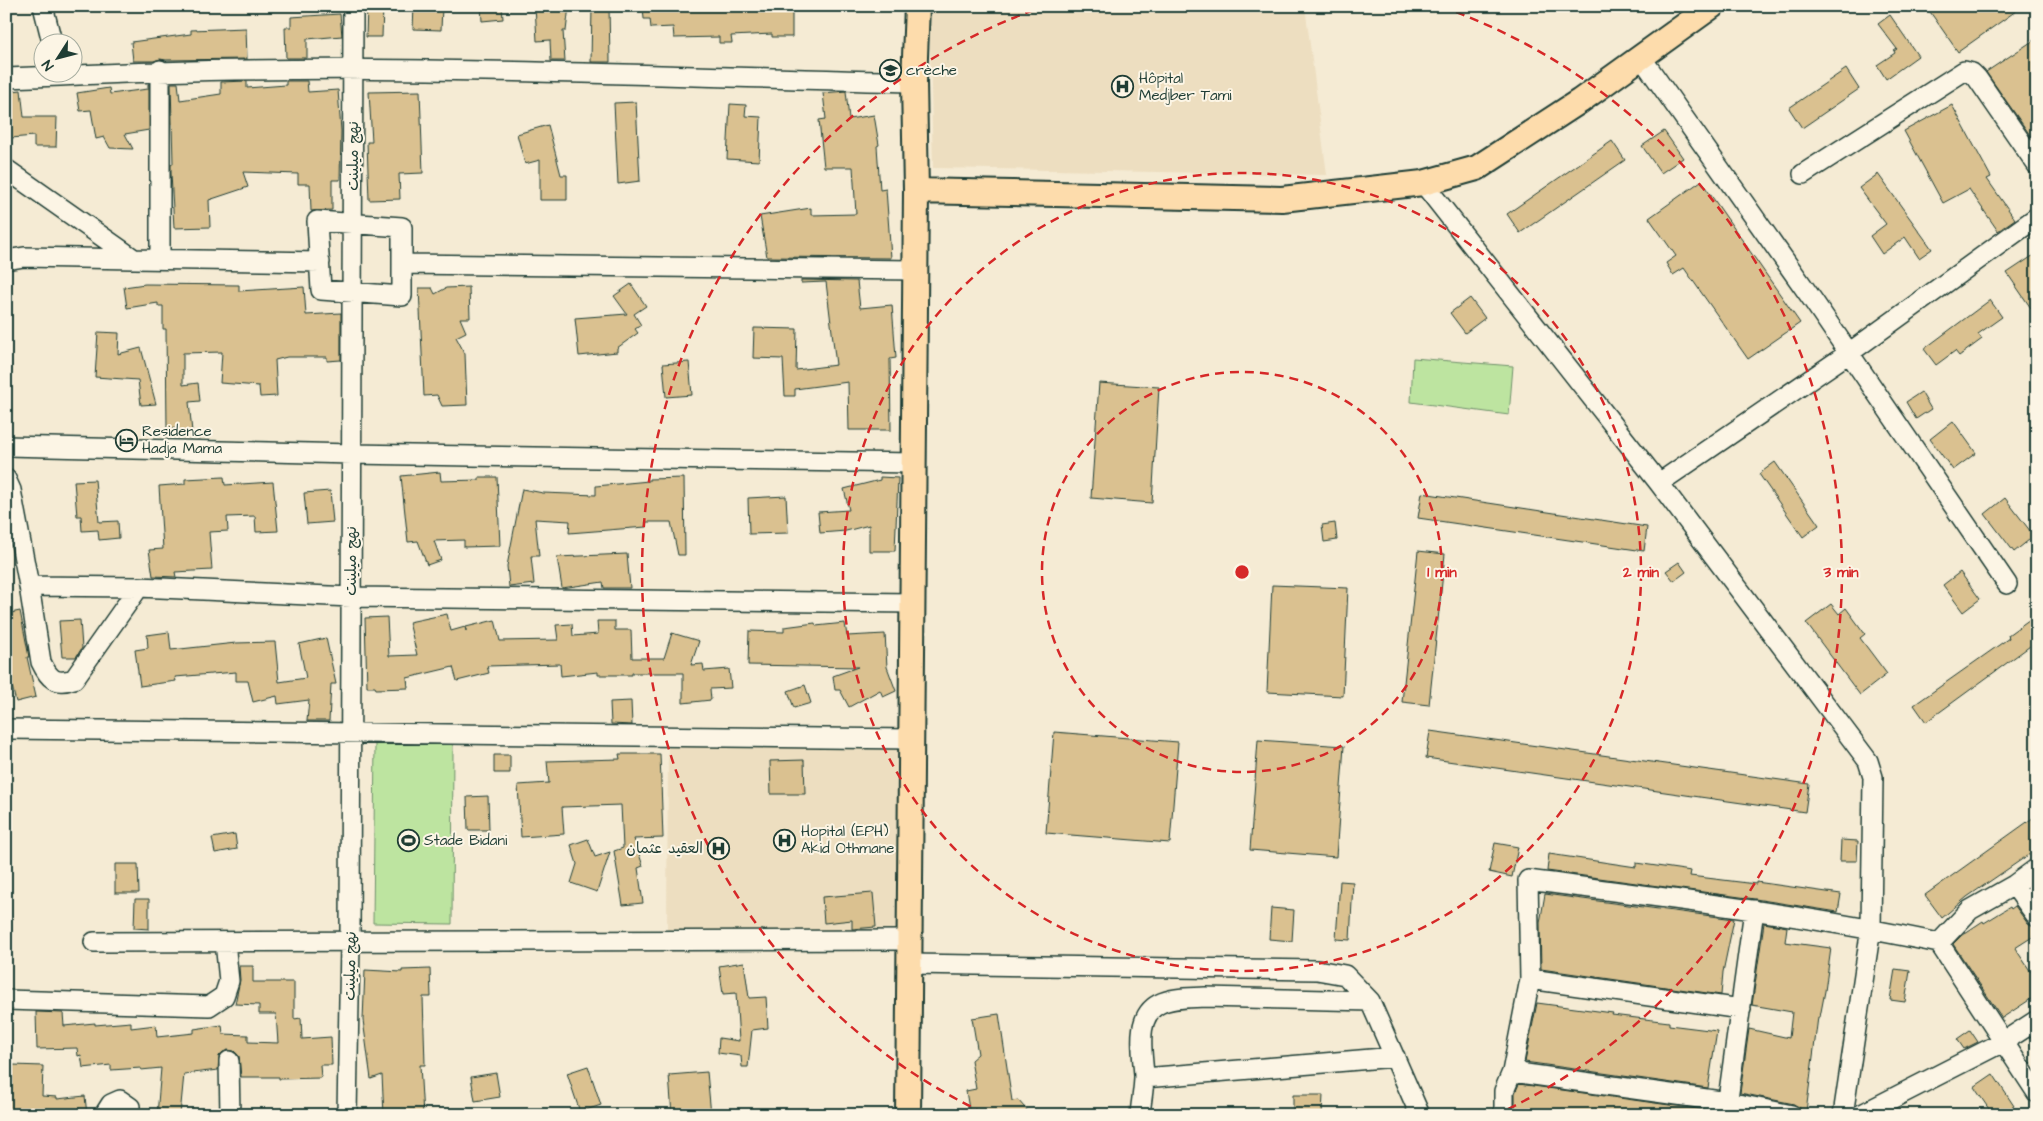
<svg xmlns="http://www.w3.org/2000/svg" width="2043" height="1121" font-family="'Architects Daughter','Playpen Sans Arabic',sans-serif">
  <style>
    .built { fill: #eddec0 }
    .green { fill: #bde4a0; stroke: #6e906a }
    .building { fill: #dac190; stroke: #1f3d34 }
    .lines { fill: none; stroke-linecap: round; stroke-linejoin: round }
    .minor-casing { stroke: #1f3d34; stroke-width: 22 }
    .major-casing { stroke: #1f3d34; stroke-width: 28 }
    .minor { stroke: #fcf5e5; stroke-width: 19 }
    .major { stroke: #fddcac; stroke-width: 24 }
    .ring { fill: none; stroke: #d62828; stroke-width: 2.5; stroke-dasharray: 9 6 }
    .labels { text-anchor: middle; stroke-width: 4; stroke-linejoin: round; paint-order: stroke }
    .poi-label { font-size: 15px; fill: #1f3d34; stroke: #fcf5e5; text-anchor: start }
    .street-label { font-size: 15px; fill: #1f3d34; stroke: #fcf5e5 }
    .centre { fill: #d62828; stroke: #fcf5e5; stroke-width: 2.5 }
    .ring-label { font-size: 15px; text-anchor: middle; font-weight: bold; fill: #d62828; stroke: #fcf5e5; stroke-width: 4; stroke-linejoin: round; paint-order: stroke }
  </style>
  <rect width="100%" height="100%" fill="#f5ebd4"/>
  <filter id="ink" filterUnits="userSpaceOnUse"><feTurbulence type="fractalNoise" baseFrequency=".02" numOctaves="2"/><feDisplacementMap in="SourceGraphic" scale="10" xChannelSelector="R" yChannelSelector="G"/><feConvolveMatrix kernelMatrix="1 2 1 2 8 2 1 2 1" color-interpolation-filters="sRGB"/></filter>
  <g filter="url(#ink)">
    <path class="built" d="M 929,6 L 1305,6 L 1327,175 L 933,168 Z
      M 668,743 L 903,749 L 900,932 L 667,932 Z"/>
    <path class="green" d="M 1413,358 L 1513,366 L 1509,415 L 1411,402 Z
      M 375,743 L 453,744 L 452,924 L 373,923 Z"/>
    <path class="building" d="M 367,6 L 383,6 L 382,37 L 366,37 Z
      M 414,6 L 442,6 L 441,30 L 413,29 Z
      M 481,6 L 502,6 L 503,19 L 482,21 Z
      M 535,6 L 569,6 L 566,31 L 563,31 L 565,61 L 551,61 L 550,40 L 537,41 Z
      M 592,6 L 609,6 L 610,62 L 591,62 Z
      M 643,6 L 792,6 L 792,37 L 772,37 L 772,34 L 731,36 L 732,43 L 719,43 L 719,37 L 674,38 L 673,27 L 651,28 L 650,19 L 644,19 Z
      M 1926,6 L 2023,6 L 1958,52 Z
      M 340,14 L 342,36 L 307,39 L 307,58 L 286,58 L 285,27 L 291,27 L 291,17 Z
      M 1890,15 L 1918,56 L 1886,79 L 1877,65 L 1895,53 L 1894,51 L 1897,49 L 1878,24 Z
      M 246,28 L 247,59 L 166,60 L 160,59 L 154,61 L 133,61 L 131,42 L 191,34 L 191,30 Z
      M 2037,38 L 2037,145 L 1986,72 Z
      M 1846,69 L 1859,89 L 1802,128 L 1789,108 Z
      M 247,81 L 247,88 L 286,85 L 286,81 L 307,81 L 308,92 L 338,90 L 341,131 L 340,180 L 332,180 L 332,210 L 311,211 L 310,184 L 298,184 L 298,174 L 243,172 L 248,187 L 209,200 L 210,227 L 174,228 L 171,173 L 171,164 L 173,164 L 171,83 L 178,83 L 180,100 L 221,94 L 221,82 Z
      M 148,84 L 149,84 L 149,130 L 125,134 L 133,149 L 110,148 L 104,137 L 96,139 L 91,110 L 80,111 L 77,93 L 109,88 L 110,94 L 148,89 Z
      M 21,90 L 24,117 L 57,117 L 56,147 L 34,147 L 34,136 L 11,138 L 10,132 L 6,132 L 6,92 Z
      M 420,91 L 423,173 L 399,174 L 400,199 L 369,200 L 367,142 L 372,142 L 369,92 Z
      M 846,91 L 849,119 L 874,115 L 879,145 L 877,146 L 880,190 L 886,189 L 891,258 L 767,257 L 760,216 L 811,208 L 811,215 L 856,214 L 853,167 L 824,167 L 819,120 L 826,119 L 823,93 Z
      M 636,102 L 640,181 L 618,184 L 614,103 Z
      M 730,104 L 746,105 L 745,116 L 761,117 L 759,161 L 727,159 Z
      M 1952,105 L 1991,177 L 1987,179 L 2015,219 L 1998,231 L 1969,189 L 1943,203 L 1904,131 Z
      M 548,125 L 561,175 L 567,175 L 567,200 L 540,200 L 540,160 L 525,164 L 517,134 Z
      M 1664,131 L 1683,158 L 1661,173 L 1642,146 Z
      M 1612,141 L 1625,160 L 1520,233 L 1507,214 Z
      M 1878,174 L 1932,249 L 1919,258 L 1905,237 L 1882,254 L 1870,236 L 1886,224 L 1859,188 Z
      M 1701,181 L 1800,323 L 1748,359 L 1684,268 L 1673,275 L 1666,263 L 1676,256 L 1649,218 Z
      M 2037,253 L 2037,317 L 2007,273 Z
      M 801,280 L 857,281 L 860,308 L 892,305 L 896,358 L 890,359 L 891,430 L 849,430 L 848,382 L 795,389 L 795,396 L 785,396 L 783,359 L 753,358 L 754,328 L 797,329 L 796,370 L 836,365 L 826,282 L 801,283 Z
      M 145,284 L 239,285 L 239,291 L 304,287 L 306,315 L 341,313 L 341,360 L 327,361 L 327,357 L 287,357 L 275,360 L 277,396 L 260,397 L 259,386 L 220,383 L 222,352 L 183,353 L 183,385 L 198,383 L 200,401 L 189,402 L 192,432 L 178,433 L 178,428 L 167,429 L 166,329 L 163,329 L 163,306 L 158,306 L 158,303 L 127,308 L 124,287 Z
      M 631,284 L 646,306 L 634,314 L 641,325 L 635,329 L 638,333 L 617,348 L 617,352 L 579,356 L 575,318 L 627,314 L 614,296 Z
      M 469,287 L 470,318 L 460,318 L 466,332 L 456,337 L 465,354 L 467,405 L 442,406 L 437,395 L 424,396 L 419,288 L 432,288 L 435,294 L 446,288 Z
      M 1470,298 L 1485,318 L 1465,333 L 1450,313 Z
      M 1990,300 L 2002,317 L 1978,334 L 1982,339 L 1959,356 L 1955,351 L 1936,365 L 1924,349 Z
      M 98,332 L 119,333 L 118,354 L 141,348 L 156,404 L 141,405 L 138,380 L 95,377 Z
      M 689,362 L 692,395 L 666,397 L 663,364 Z
      M 1099,383 L 1159,387 L 1152,503 L 1091,498 Z
      M 1921,392 L 1931,409 L 1916,419 L 1906,402 Z
      M 1953,421 L 1976,453 L 1953,470 L 1930,439 Z
      M 1775,462 L 1819,525 L 1803,537 L 1759,474 Z
      M 440,472 L 441,481 L 479,480 L 479,477 L 497,477 L 500,546 L 464,547 L 464,540 L 434,541 L 441,560 L 427,565 L 418,541 L 408,542 L 401,476 Z
      M 224,477 L 225,485 L 273,482 L 278,531 L 256,532 L 255,516 L 227,517 L 228,531 L 209,532 L 212,570 L 175,572 L 176,577 L 153,576 L 149,550 L 163,549 L 159,486 L 185,484 L 185,479 Z
      M 880,477 L 898,478 L 895,551 L 869,551 L 869,525 L 846,531 L 820,533 L 818,512 L 849,510 L 844,489 L 880,480 Z
      M 684,478 L 685,555 L 678,555 L 671,522 L 646,522 L 646,527 L 569,533 L 570,521 L 535,519 L 539,556 L 531,556 L 534,584 L 509,587 L 507,566 L 522,489 L 543,493 L 596,495 L 596,486 L 649,481 L 649,479 Z
      M 95,480 L 99,522 L 118,521 L 119,538 L 99,540 L 98,530 L 82,531 L 81,516 L 77,516 L 74,481 Z
      M 330,491 L 333,522 L 307,524 L 304,493 Z
      M 1422,493 L 1647,527 L 1644,551 L 1418,518 Z
      M 786,496 L 788,533 L 749,534 L 748,498 Z
      M 2005,498 L 2034,536 L 2014,552 L 1985,514 Z
      M 1335,523 L 1337,540 L 1324,542 L 1322,525 Z
      M 1418,551 L 1445,554 L 1429,705 L 1402,702 Z
      M 627,554 L 630,588 L 604,588 L 603,582 L 562,588 L 557,557 Z
      M 1679,562 L 1686,572 L 1674,581 L 1666,571 Z
      M 1960,572 L 1980,599 L 1963,612 L 1943,585 Z
      M 1272,585 L 1348,588 L 1343,696 L 1267,692 Z
      M 1831,604 L 1839,614 L 1846,608 L 1865,634 L 1860,638 L 1887,674 L 1860,695 L 1806,623 Z
      M 20,611 L 29,657 L 27,657 L 36,697 L 16,702 L 6,663 L 6,614 Z
      M 447,614 L 451,631 L 465,627 L 466,631 L 466,627 L 495,620 L 500,641 L 558,640 L 556,625 L 572,624 L 573,636 L 598,634 L 597,621 L 615,621 L 615,630 L 631,630 L 632,658 L 664,658 L 672,633 L 699,641 L 691,665 L 703,664 L 704,671 L 729,669 L 731,688 L 710,689 L 711,700 L 683,703 L 683,673 L 632,673 L 632,675 L 598,675 L 598,672 L 561,676 L 560,664 L 487,666 L 489,673 L 457,681 L 453,667 L 407,678 L 408,688 L 376,689 L 375,687 L 367,687 L 365,618 L 387,617 L 389,656 L 417,655 L 409,622 Z
      M 2037,614 L 2037,641 L 1926,722 L 1914,705 L 2009,638 L 2008,635 Z
      M 80,620 L 82,648 L 76,657 L 62,657 L 59,621 Z
      M 815,623 L 816,626 L 845,623 L 847,636 L 885,634 L 887,667 L 896,691 L 883,697 L 880,690 L 849,707 L 840,690 L 835,690 L 833,676 L 858,667 L 748,665 L 749,631 L 784,632 L 784,627 Z
      M 169,632 L 171,650 L 236,643 L 275,642 L 279,682 L 306,678 L 299,644 L 326,638 L 336,684 L 331,684 L 329,721 L 307,721 L 309,700 L 278,704 L 277,696 L 253,702 L 248,681 L 236,681 L 236,672 L 175,677 L 176,681 L 140,686 L 135,650 L 148,648 L 147,635 Z
      M 805,685 L 811,703 L 794,708 L 788,691 Z
      M 631,701 L 632,725 L 611,724 L 610,702 Z
      M 1430,731 L 1809,784 L 1805,812 L 1426,758 Z
      M 1054,732 L 1178,742 L 1170,843 L 1046,833 Z
      M 1258,740 L 1344,746 L 1336,857 L 1250,850 Z
      M 619,754 L 660,754 L 663,838 L 634,839 L 643,866 L 638,868 L 643,903 L 623,905 L 614,851 L 623,848 L 621,805 L 562,807 L 564,834 L 521,837 L 518,785 L 549,783 L 547,761 L 620,759 Z
      M 494,755 L 510,755 L 510,773 L 494,773 Z
      M 804,760 L 805,794 L 771,794 L 770,761 Z
      M 488,796 L 489,830 L 468,830 L 467,797 Z
      M 2037,815 L 2037,849 L 1967,897 L 1942,918 L 1925,895 Z
      M 235,834 L 237,849 L 215,853 L 212,838 Z
      M 588,839 L 595,857 L 610,852 L 597,892 L 571,883 L 577,864 L 571,845 Z
      M 1841,840 L 1858,841 L 1857,861 L 1840,861 Z
      M 1495,843 L 1518,847 L 1512,877 L 1489,872 Z
      M 1549,854 L 1636,867 L 1636,863 L 1691,871 L 1690,876 L 1756,884 L 1756,882 L 1841,894 L 1838,912 L 1755,899 L 1547,871 Z
      M 115,864 L 138,864 L 139,893 L 115,893 Z
      M 1340,881 L 1353,882 L 1350,940 L 1336,939 Z
      M 873,893 L 876,927 L 852,929 L 852,920 L 824,923 L 822,897 Z
      M 1545,894 L 1734,919 L 1723,972 L 1721,995 L 1541,969 L 1540,923 Z
      M 135,899 L 149,899 L 149,929 L 134,928 Z
      M 2015,906 L 2028,924 L 2037,928 L 2037,934 L 2015,948 L 2031,972 L 2037,968 L 2037,995 L 2002,1018 L 1953,944 L 1962,935 L 1983,921 L 1984,923 L 2010,907 L 2011,909 Z
      M 1271,908 L 1294,910 L 1292,941 L 1269,939 Z
      M 1764,923 L 1787,927 L 1785,942 L 1831,948 L 1825,991 L 1820,1017 L 1818,1017 L 1806,1112 L 1802,1111 L 1794,1104 L 1740,1093 L 1749,1029 L 1789,1038 L 1792,1012 L 1752,1005 Z
      M 744,962 L 749,998 L 766,997 L 768,1028 L 752,1030 L 748,1067 L 742,1067 L 741,1056 L 718,1053 L 719,1038 L 739,1041 L 736,993 L 723,994 L 719,966 Z
      M 239,966 L 253,966 L 253,982 L 294,982 L 294,1019 L 301,1018 L 302,1039 L 331,1037 L 332,1065 L 320,1065 L 321,1078 L 279,1079 L 279,1077 L 241,1077 L 239,1056 L 234,1051 L 228,1050 L 223,1052 L 219,1056 L 218,1070 L 184,1074 L 180,1115 L 157,1115 L 161,1068 L 141,1070 L 141,1068 L 111,1070 L 111,1065 L 83,1068 L 81,1055 L 78,1056 L 77,1048 L 37,1049 L 36,1012 L 63,1013 L 64,1026 L 95,1023 L 95,1025 L 131,1022 L 131,1028 L 156,1025 L 157,1037 L 194,1033 L 194,1029 L 222,1025 L 223,1034 L 248,1035 L 248,1042 L 278,1043 L 276,1014 L 259,1014 L 259,1005 L 235,1004 L 240,980 Z
      M 430,969 L 431,997 L 423,997 L 425,1065 L 420,1065 L 423,1115 L 384,1115 L 382,1075 L 371,1079 L 363,1020 L 365,970 L 402,972 L 402,970 Z
      M 1895,969 L 1910,971 L 1905,1002 L 1890,1000 Z
      M 1537,1003 L 1613,1013 L 1612,1015 L 1669,1022 L 1669,1025 L 1717,1031 L 1708,1088 L 1525,1062 Z
      M 999,1014 L 1012,1101 L 1018,1100 L 1031,1115 L 970,1115 L 966,1091 L 976,1089 L 971,1060 L 978,1054 L 972,1018 Z
      M 1970,1030 L 1978,1042 L 1964,1049 L 1957,1039 Z
      M 13,1065 L 43,1066 L 42,1096 L 57,1097 L 57,1099 L 85,1096 L 87,1115 L 8,1115 L 9,1094 L 11,1094 Z
      M 588,1066 L 601,1105 L 580,1112 L 567,1073 Z
      M 707,1072 L 711,1115 L 672,1115 L 669,1075 Z
      M 496,1073 L 500,1097 L 475,1101 L 471,1077 Z
      M 1993,1074 L 2014,1106 L 2001,1115 L 1993,1115 L 1974,1087 Z
      M 1519,1084 L 1705,1110 L 1705,1115 L 1515,1115 L 1515,1093 Z
      M 1293,1095 L 1323,1095 L 1322,1115 L 1293,1115 Z"/>
    <g class="lines">
      <defs>
        <path id="minor" d="M 43,6 L 52,42
          M 1641,57 L 1812,299 L 2007,584
          M 59,72 L 60,76 C 344,61 629,75 914,82
          M 6,78 L 60,76
          M 6,169 L 134,259 L 320,262
          M 1803,174 L 1964,71 L 1972,73 L 1977,78 L 2037,165
          M 1423,183 L 1659,483 L 1868,761 L 1873,777 L 1871,928 L 1843,1115
          M 317,221 L 402,227 L 402,296 L 321,290 Z
          M 160,259 L 160,70
          M 6,260 L 24,257 L 134,259
          M 402,264 L 915,270
          M 6,446 L 352,454 L 914,463
          M 6,479 L 11,490 L 29,586 L 41,662 C 49,679 55,685 74,679 L 139,587
          M 1659,483 L 1849,353 L 2037,217
          M 29,586 L 139,587 L 351,597 L 913,603
          M 6,729 L 911,739
          M 2014,885 L 2037,917
          M 94,942 L 910,940
          M 1939,943 L 1970,910 L 2014,885 L 2037,868
          M 910,964 L 1317,970 L 1345,975 L 1370,1001 L 1420,1115
          M 1530,979 L 1741,1009
          M 6,1000 L 209,1006 L 224,996 L 229,981 L 225,942
          M 229,1061 L 230,1115
          M 1512,1072 L 1728,1102 L 1792,1115
          M 1144,1078 L 1395,1057
          M 1726,1114 L 1754,910
          M 104,1115 L 111,1104 L 120,1100 L 130,1107 L 129,1115
          M 347,1115 L 350,942 L 353,6
          M 1140,1115 C 1141,1102 1144,1089 1144,1076 C 1143,1053 1134,1017 1159,1004 C 1172,997 1190,998 1205,997 L 1370,1001
          M 1504,1115 L 1504,1091 L 1512,1072 L 1530,979 L 1528,880 C 1665,898 1803,914 1939,943 L 2037,1093
          M 1860,1115 L 2003,1042 L 2037,1020"/>
        <path id="major" d="M 916,191 L 1282,199 L 1423,183 L 1477,168 L 1580,101 L 1712,6
          M 908,1115 L 916,191 L 914,82 L 917,6"/>
      </defs>
      <use href="#minor" class="minor-casing"/>
      <use href="#major" class="major-casing"/>
      <use href="#minor" class="minor"/>
      <use href="#major" class="major"/>
    </g>
  </g>
  <g class="ring">
    <circle cx="1242" cy="572" r="200"/>
    <circle cx="1242" cy="572" r="399"/>
    <path d="M984 1113A599 599 0 0 1 1042 7M1442 7A599 599 0 0 1 1500 1113"/>
  </g>
  <defs>
    <symbol id="school-ring" viewBox="-11 -11 22 22"><circle r="9.5" fill="#fcf5e5" stroke="#1f3d34" stroke-width="1.5"/><path d="M0-5L7-2L0 1L-7-2ZM-4 1L0 2.5L4 1V4Q0 6-4 4Z" fill="#1f3d34"/></symbol>
    <symbol id="hospital-ring" viewBox="-11 -11 22 22"><circle r="9.5" fill="#fcf5e5" stroke="#1f3d34" stroke-width="1.5"/><path d="M-5-5h3v3.5h4V-5h3V5h-3V1.5h-4V5h-3Z" fill="#1f3d34"/></symbol>
    <symbol id="hotel-ring" viewBox="-11 -11 22 22"><circle r="9.5" fill="#fcf5e5" stroke="#1f3d34" stroke-width="1.5"/><path d="M-6-4.5h1.5V1H6V5H4.5V3h-9V5H-6ZM-4 0a1.8 1.8 0 1 1 3.6 0ZM.5 0V-2.5h3Q6-2.5 6 0Z" fill="#1f3d34"/></symbol>
    <symbol id="stadium-ring" viewBox="-11 -11 22 22"><circle r="9.5" fill="#fcf5e5" stroke="#1f3d34" stroke-width="1.5"/><path d="M0-5a6.5 5 0 1 0 0 10a6.5 5 0 1 0 0-10ZM-3.5-1.8h7v3.6h-7Z" fill="#1f3d34"/></symbol>
  </defs>
  <g fill-rule="evenodd">
    <use href="#school-ring" x="878" y="58" width="25" height="25"/>
    <use href="#hospital-ring" x="1110" y="74" width="25" height="25"/>
    <use href="#hotel-ring" x="114" y="428" width="25" height="25"/>
    <use href="#stadium-ring" x="396" y="828" width="25" height="25"/>
    <use href="#hospital-ring" x="772" y="828" width="25" height="25"/>
    <use href="#hospital-ring" x="706" y="836" width="25" height="25"/>
  </g>
  <g class="labels">
    <g class="poi-label">
      <text x="906" y="75">crèche</text>
      <text x="1139" y="83">Hôpital<tspan x="1139" dy="17">Medjber Tami</tspan></text>
      <text x="142" y="436">Residence<tspan x="142" dy="17">Hadja Mama</tspan></text>
      <text x="801" y="836">Hopital (EPH)<tspan x="801" dy="17">Akid Othmane</tspan></text>
      <text x="424" y="845">Stade Bidani</text>
      <text x="703" y="853" text-anchor="end">العقيد عثمان</text>
    </g>
    <g class="street-label">
      <text transform="translate(353 156) rotate(-90)" y="5">نهج ميلينت</text>
      <text transform="translate(351 561) rotate(-90)" y="5">نهج ميلينت</text>
      <text transform="translate(350 966) rotate(-89)" y="5">نهج ميلينت</text>
    </g>
  </g>
  <circle cx="1242" cy="572" r="8" class="centre"/>
  <g class="ring-label">
    <text x="1442" y="577">1 min</text>
    <text x="1641" y="577">2 min</text>
    <text x="1841" y="577">3 min</text>
  </g>
  <rect width="2043" height="1121" fill="none" stroke="#fcf5e5" stroke-width="25"/>
  <rect x="12" y="12" width="2018" height="1096" fill="none" stroke="#1f3d34" stroke-width="2" filter="url(#ink)"/>
  <g transform="translate(58 58) rotate(234)"><circle r="24" fill="#fcf5e5" stroke="#a4ab9e"/>
  <path d="M0-4L9 19L0 12L-9 19Z" fill="#1f3d34"/>
  <text y="-8" font-size="14" font-weight="bold" text-anchor="middle" fill="#1f3d34">N</text>
  </g>
</svg>
